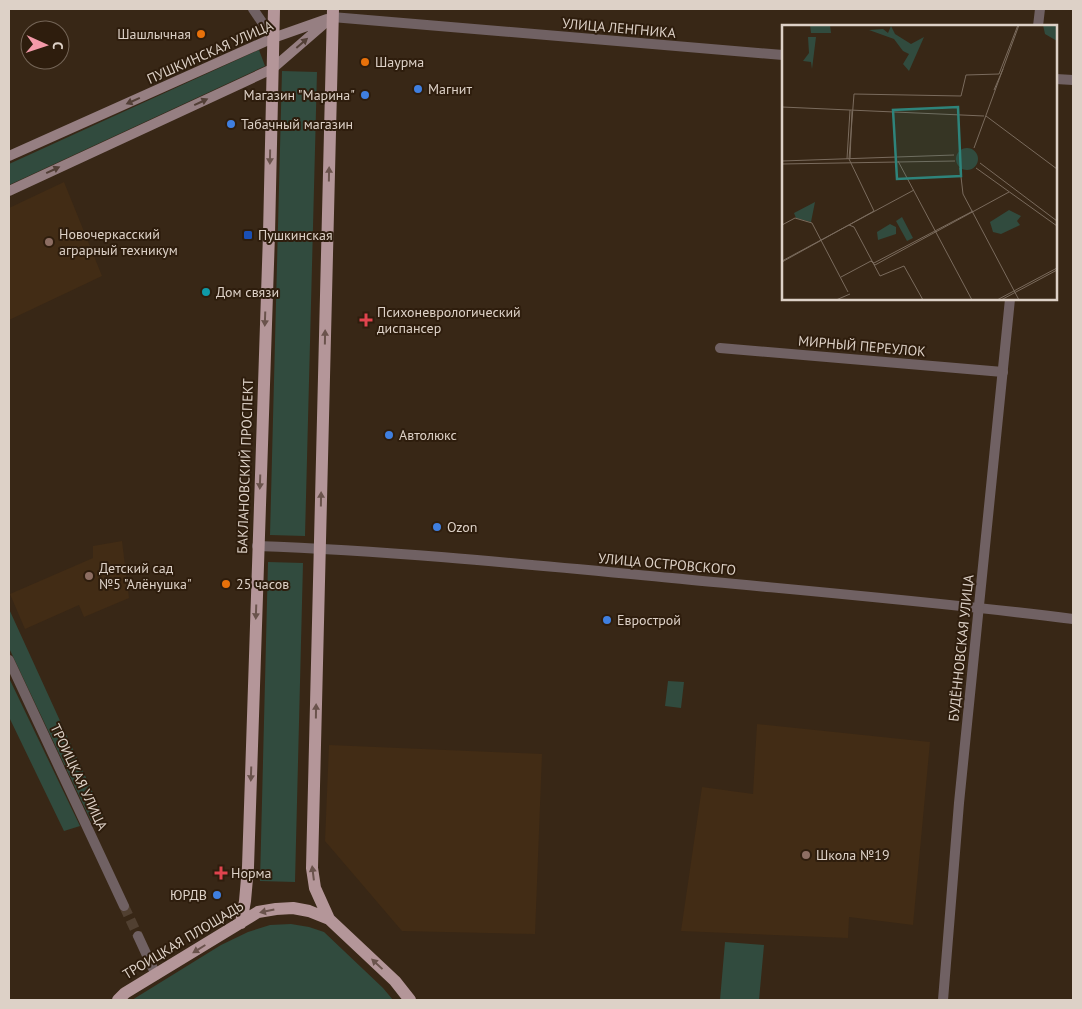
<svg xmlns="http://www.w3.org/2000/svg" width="1082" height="1009" font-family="'PT Sans',sans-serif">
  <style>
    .built { fill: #422c15 }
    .green { fill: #314b3e }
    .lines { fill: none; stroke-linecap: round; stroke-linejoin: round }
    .minor-tunnel { stroke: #514031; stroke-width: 10; stroke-dasharray: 10 5; stroke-linecap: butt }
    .minor { stroke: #706163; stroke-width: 10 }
    .tertiary { stroke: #706163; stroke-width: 10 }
    .secondary { stroke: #967f82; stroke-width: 10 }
    .primary { stroke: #b49699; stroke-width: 12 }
    .oneway { fill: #523f36 }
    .oneway2 { fill: #6a534c }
    .food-dot { fill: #e8710a; stroke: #2e1d0d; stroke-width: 2 }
    .shop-dot { fill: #3f7fe0; stroke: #2e1d0d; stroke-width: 2 }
    .transit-dot { fill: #1a4fb4; stroke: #2e1d0d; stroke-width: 2 }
    .education-dot { fill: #8d6e63; stroke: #2e1d0d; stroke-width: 2 }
    .culture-dot { fill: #0f9aa8; stroke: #2e1d0d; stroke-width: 2 }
    .health-dot { fill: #e0444e; stroke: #2e1d0d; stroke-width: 2 }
    .labels { text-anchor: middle; stroke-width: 4; stroke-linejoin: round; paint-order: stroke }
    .street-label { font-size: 14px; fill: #ddd1c7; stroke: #2e1d0d }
    .poi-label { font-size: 14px; fill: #ddd1c7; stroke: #2e1d0d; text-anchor: start }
    .inset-road { fill: none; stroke: #7a6b5d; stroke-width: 1 }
    .view { fill: #2e847b; fill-opacity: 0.15; stroke: #2e847b; stroke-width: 2.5 }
    .inset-edge { fill: none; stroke: #ddd1c7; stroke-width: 2.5 }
  </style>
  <rect width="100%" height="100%" fill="#382716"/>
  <path class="built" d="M 64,182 L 102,276 L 9,320 L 9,208 Z
    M 122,541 L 129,598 L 84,617 L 79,605 L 25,629 L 10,594 L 93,558 L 93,546 Z
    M 757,724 L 930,742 L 913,925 L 849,917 L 848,938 L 681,931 L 702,787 L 753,794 Z
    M 329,745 L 542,754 L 535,934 L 402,931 L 325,841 Z"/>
  <path class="green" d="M 259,50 L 265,66 L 9,185 L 9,164 Z
    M 282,71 L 317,72 L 305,536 L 270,535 Z
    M 268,562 L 303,563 L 295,882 L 260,881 Z
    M 9,609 L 103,815 L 91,821 L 9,648 Z
    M 9,678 L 80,826 L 64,831 L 9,717 Z
    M 668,681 L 684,682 L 681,708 L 665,706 Z
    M 291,924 L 309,927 L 324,932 L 383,988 L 393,1000 L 132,1000 L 221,945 L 248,932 L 270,925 Z
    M 725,942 L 764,945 L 759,1000 L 720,1000 Z"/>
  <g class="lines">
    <path class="minor-tunnel" d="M 124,906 L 138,936"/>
    <path class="minor" d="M 253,9 L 273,38
      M 332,17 L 783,55
      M 1056,79 L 1073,80
      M 720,348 L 1003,372
      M 257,546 C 396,551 534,565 672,578 C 806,591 940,602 1073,619
      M 9,660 L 124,906
      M 138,936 L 156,975"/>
    <path class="tertiary" d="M 1038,26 L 1040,9
      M 943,1000 L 959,803 L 1010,299"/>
    <path class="secondary" d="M 9,156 L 273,38 L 327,19
      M 9,191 L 272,69 L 332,17"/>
    <path class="primary" d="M 329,919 L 315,888 L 312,868 L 333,9
      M 241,923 L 245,901 L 248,867 L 269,234 L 274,9
      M 118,1000 L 125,993 L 258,912 L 276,909 L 293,908 L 309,911 L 329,919 L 395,981 L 410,1000"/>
  </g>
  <defs><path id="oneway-solid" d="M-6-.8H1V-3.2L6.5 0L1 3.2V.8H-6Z" transform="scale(1.25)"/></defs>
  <g class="oneway">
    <use href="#oneway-solid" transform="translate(302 43) rotate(-41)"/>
    <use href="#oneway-solid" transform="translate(133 101) rotate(156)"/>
    <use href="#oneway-solid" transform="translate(201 102) rotate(-25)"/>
    <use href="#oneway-solid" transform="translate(53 170) rotate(-25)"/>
  </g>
  <g class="oneway2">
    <use href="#oneway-solid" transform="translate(270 157) rotate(91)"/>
    <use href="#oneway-solid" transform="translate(329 174) rotate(-89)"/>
    <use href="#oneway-solid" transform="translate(265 319) rotate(92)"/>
    <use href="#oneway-solid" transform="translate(325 337) rotate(-89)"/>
    <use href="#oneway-solid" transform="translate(260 482) rotate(92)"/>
    <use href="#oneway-solid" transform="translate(321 499) rotate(-89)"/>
    <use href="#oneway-solid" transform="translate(256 612) rotate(92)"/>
    <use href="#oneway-solid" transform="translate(316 711) rotate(-89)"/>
    <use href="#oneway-solid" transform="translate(251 774) rotate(92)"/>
    <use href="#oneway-solid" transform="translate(313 873) rotate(-97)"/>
    <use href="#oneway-solid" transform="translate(267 911) rotate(168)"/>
    <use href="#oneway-solid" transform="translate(199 949) rotate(148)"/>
    <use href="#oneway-solid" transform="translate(377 964) rotate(-137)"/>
  </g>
  <g class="food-dot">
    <circle cx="201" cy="34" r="5"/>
    <circle cx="365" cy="62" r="5"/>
    <circle cx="226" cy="584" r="5"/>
  </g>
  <g class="shop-dot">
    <circle cx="418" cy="89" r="5"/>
    <circle cx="365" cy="95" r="5"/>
    <circle cx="231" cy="124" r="5"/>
    <circle cx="389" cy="435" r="5"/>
    <circle cx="437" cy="527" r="5"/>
    <circle cx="607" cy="620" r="5"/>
    <circle cx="217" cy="895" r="5"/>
  </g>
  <rect class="transit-dot" x="243" y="230" width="10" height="10" rx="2.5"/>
  <g class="education-dot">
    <circle cx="49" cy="242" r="5"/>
    <circle cx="89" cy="576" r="5"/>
    <circle cx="806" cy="855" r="5"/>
  </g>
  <circle class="culture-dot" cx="206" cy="292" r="5"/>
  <g class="health-dot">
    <path d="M363.5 312.5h5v5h5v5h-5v5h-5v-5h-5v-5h5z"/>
    <path d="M218.5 865.5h5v5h5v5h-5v5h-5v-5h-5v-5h5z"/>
  </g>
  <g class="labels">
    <g class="street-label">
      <text transform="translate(619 28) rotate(5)" y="5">УЛИЦА ЛЕНГНИКА</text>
      <text transform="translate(210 52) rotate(-24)" y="5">ПУШКИНСКАЯ УЛИЦА</text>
      <text transform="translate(862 346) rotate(5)" y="5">МИРНЫЙ ПЕРЕУЛОК</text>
      <text transform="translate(245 466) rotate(-88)" y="5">БАКЛАНОВСКИЙ ПРОСПЕКТ</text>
      <text transform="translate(667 564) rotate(5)" y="5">УЛИЦА ОСТРОВСКОГО</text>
      <text transform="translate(961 648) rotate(-84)" y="5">БУДЁННОВСКАЯ УЛИЦА</text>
      <text transform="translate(79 777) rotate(65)" y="5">ТРОИЦКАЯ УЛИЦА</text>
      <text transform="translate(183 940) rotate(-31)" y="5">ТРОИЦКАЯ ПЛОЩАДЬ</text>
    </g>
    <g class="poi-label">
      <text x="191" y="39" text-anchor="end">Шашлычная</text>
      <text x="375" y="67">Шаурма</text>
      <text x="428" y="94">Магнит</text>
      <text x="355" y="100" text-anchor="end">Магазин "Марина"</text>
      <text x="241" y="129">Табачный магазин</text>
      <text x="59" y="239">Новочеркасский<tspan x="59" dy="16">аграрный техникум</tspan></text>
      <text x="258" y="240">Пушкинская</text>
      <text x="216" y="297">Дом связи</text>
      <text x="377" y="317">Психоневрологический<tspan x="377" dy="16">диспансер</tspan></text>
      <text x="399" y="440">Автолюкс</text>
      <text x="447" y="532">Ozon</text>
      <text x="99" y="573">Детский сад<tspan x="99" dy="16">№5 "Алёнушка"</tspan></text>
      <text x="236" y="589">25 часов</text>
      <text x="617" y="625">Еврострой</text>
      <text x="816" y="860">Школа №19</text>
      <text x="231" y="878">Норма</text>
      <text x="207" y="900" text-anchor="end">ЮРДВ</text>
    </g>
  </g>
  <g transform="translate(782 25)">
    <rect width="275" height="275" fill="#382716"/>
    <path d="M 28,0 L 48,0 L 49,8 L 29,8 ZM 261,0 L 275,0 L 275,16 L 263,9 ZM 109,1 L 113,9 L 129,19 L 142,12 L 127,46 L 121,39 L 127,29 L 121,26 L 112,14 L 87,5 L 101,4 L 106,8 ZM 26,12 L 34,12 L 30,44 L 29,37 L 21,36 L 27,28 ZM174 134a11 11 0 1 1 22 0a11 11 0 1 1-22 0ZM 33,177 L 29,197 L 14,193 L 12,188 ZM 227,185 L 239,191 L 235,196 L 238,200 L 219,209 L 211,207 L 208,197 ZM 120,192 L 131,213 L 125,216 L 114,196 ZM 108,199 L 114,202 L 114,209 L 96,215 L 95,207 Z" fill="#314b3e"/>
    <path class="inset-road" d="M 212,65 L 221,44M 0,82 L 202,91M 204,91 L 275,144M 192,123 L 237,0M 65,134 L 68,85M 68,134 L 70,86M 0,136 L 172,130M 116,136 L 190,275M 198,138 L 275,196M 0,139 L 173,136M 178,143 L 181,169 L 237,275M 194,143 L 275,201M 0,200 L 13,193 L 30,198 L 66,267M 67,200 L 72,202 L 98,251 L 122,241 L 141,275M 0,236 L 132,165M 89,236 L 93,240 L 227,167M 0,237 L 92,186 L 67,134 L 72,69 L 179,71 L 184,50 L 217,49 L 236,0M 59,252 L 89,236 L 92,238 L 191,186M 54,275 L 68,269M 215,275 L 275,243M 219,275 L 275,245"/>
    <path class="view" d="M 176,82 L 179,151 L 115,154 L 111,85 Z"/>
    <rect width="275" height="275" class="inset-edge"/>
  </g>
  <rect width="1082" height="1009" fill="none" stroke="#ddd1c7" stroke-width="20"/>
  <g transform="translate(45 45) rotate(93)"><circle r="24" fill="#2e1d0d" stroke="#746557"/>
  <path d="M0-4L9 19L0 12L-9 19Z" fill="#f39aa9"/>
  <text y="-8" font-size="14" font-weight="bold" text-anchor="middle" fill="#ddd1c7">С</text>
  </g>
</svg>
